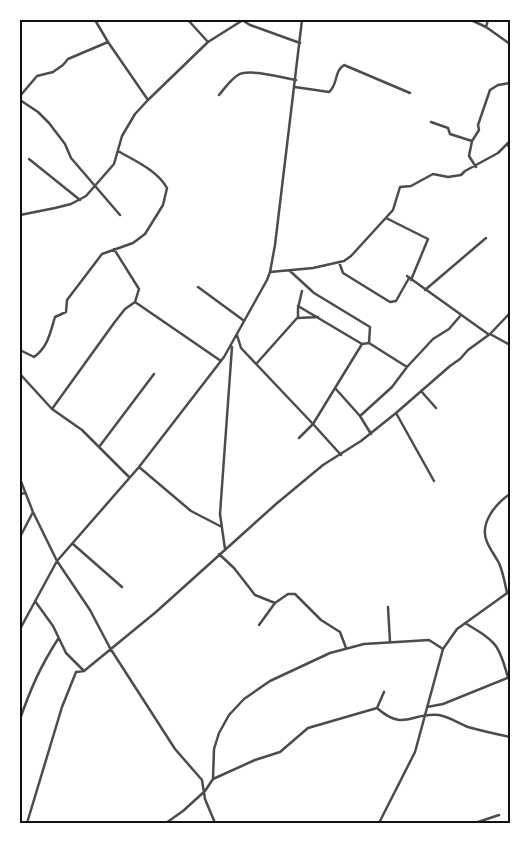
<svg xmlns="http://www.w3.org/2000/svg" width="530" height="843" font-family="'Public Sans',sans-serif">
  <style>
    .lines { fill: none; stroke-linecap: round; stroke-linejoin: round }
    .minor { stroke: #4c4c4c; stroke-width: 2.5 }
    .tertiary { stroke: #4c4c4c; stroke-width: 2.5 }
    .neatline { fill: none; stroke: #111; stroke-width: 2 }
  </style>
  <rect width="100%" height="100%" fill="#fff"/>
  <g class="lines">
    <path class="minor" d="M 95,20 L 108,42 L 148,100
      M 188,20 L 208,42
      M 242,20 L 250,25 L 300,43
      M 295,87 L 329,92 C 338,85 334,71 344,65 L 410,93
      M 219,95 C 225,88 230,80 238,75 C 248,68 283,78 296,80
      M 20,96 L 37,76 L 53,72 L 63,65 L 68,59 L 108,42
      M 20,100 L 38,112 L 49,123 L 65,144 L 71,158 L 120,215
      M 431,122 L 448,128 L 450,134 L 472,141
      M 508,144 L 510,151
      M 29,159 L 80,200
      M 476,167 L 469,156 L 472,141 L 479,130 L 478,125 L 490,90 L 498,85 L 510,83
      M 20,215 L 55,208 L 71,204 L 86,196 L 114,164 L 122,136 L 135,114 L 148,100 L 208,42 L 243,20
      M 386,218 L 428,239 L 411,280
      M 114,249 L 139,289 L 135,302
      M 339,262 L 343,273 L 390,302 L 396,301 L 409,278
      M 290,271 L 314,293 L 370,327 L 369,343 L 362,344 L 298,306
      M 270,272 L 313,268 L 344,261 L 351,256 L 393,210 L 400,187 L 411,186 L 433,174 L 448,177 L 461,175 L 465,171 L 498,153 L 510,141
      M 407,276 L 488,334
      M 198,287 L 243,320
      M 425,290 L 486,238
      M 298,318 L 318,317
      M 490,334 L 510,345
      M 237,335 L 241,348 L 313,424 L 362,344
      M 369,343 L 407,367
      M 20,350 L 34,357 C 48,347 50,333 55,317 L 66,312 L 67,300 L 102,254 L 133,243 L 145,234 L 163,205 L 167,188 C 157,170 135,161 118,151
      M 257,363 L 298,317 L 298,308 L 302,291
      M 20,374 L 52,409 L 82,430 L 129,477
      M 335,388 L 360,416 L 371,434
      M 421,391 L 436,408
      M 509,408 L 510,408
      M 52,409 L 114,323 L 125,309 L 135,302 L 221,361
      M 396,413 L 434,481
      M 360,416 L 392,387 L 407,367 L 433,339 L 449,329 L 461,315
      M 299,438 L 313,424 L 341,455
      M 99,447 L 154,374
      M 139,467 L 191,511 L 220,526
      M 20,479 L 33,512 L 57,561 L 90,610 L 110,648 L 175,749 L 202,780 L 205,799 L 215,823
      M 20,494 L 25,493
      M 20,537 L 33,512
      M 73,544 L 122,587
      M 225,549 L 220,514 L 232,347
      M 219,554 L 234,568 L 255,595 L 275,603 L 288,594 L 295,594 L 321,620 L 340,632 L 346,648
      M 507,593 C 505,583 503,572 499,563 C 495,556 490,549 487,542 C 479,524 495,504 510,494
      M 35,601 L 53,626 L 66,653 L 84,671
      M 388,607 L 390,642
      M 465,623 C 495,641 499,643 508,678
      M 259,625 L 275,603
      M 20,629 L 57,561 L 139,467 L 224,357 L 267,280 L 270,272 L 275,245 L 302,20
      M 427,707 L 443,704 L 510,677
      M 377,708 C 404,732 411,712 439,715 C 450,717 458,723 468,727 C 482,731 496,734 510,737
      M 20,719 C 31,688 40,667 58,639
      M 213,779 L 255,760 L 280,752 L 308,728 L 377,708 L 384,692
      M 27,823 L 62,707 L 76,672 L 84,671 L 156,612 L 276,504 L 323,465 L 361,441 L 396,413 L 450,366 L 460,359 L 468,350 L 490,334 L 510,313
      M 166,823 L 183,811 L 205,791 L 213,779 L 214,749 L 219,733 L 229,715 L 244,699 L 270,681 L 330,653 L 364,644 L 429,640 L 443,649
      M 475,823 L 499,815"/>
    <path class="tertiary" d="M 471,20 L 486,27 L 510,44
      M 486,27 L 488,20
      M 379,823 L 415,752 L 443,649 L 457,629 L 510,591"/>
  </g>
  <rect width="530" height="843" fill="none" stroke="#ffffff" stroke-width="42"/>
  <rect x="21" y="21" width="488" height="801" class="neatline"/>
</svg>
